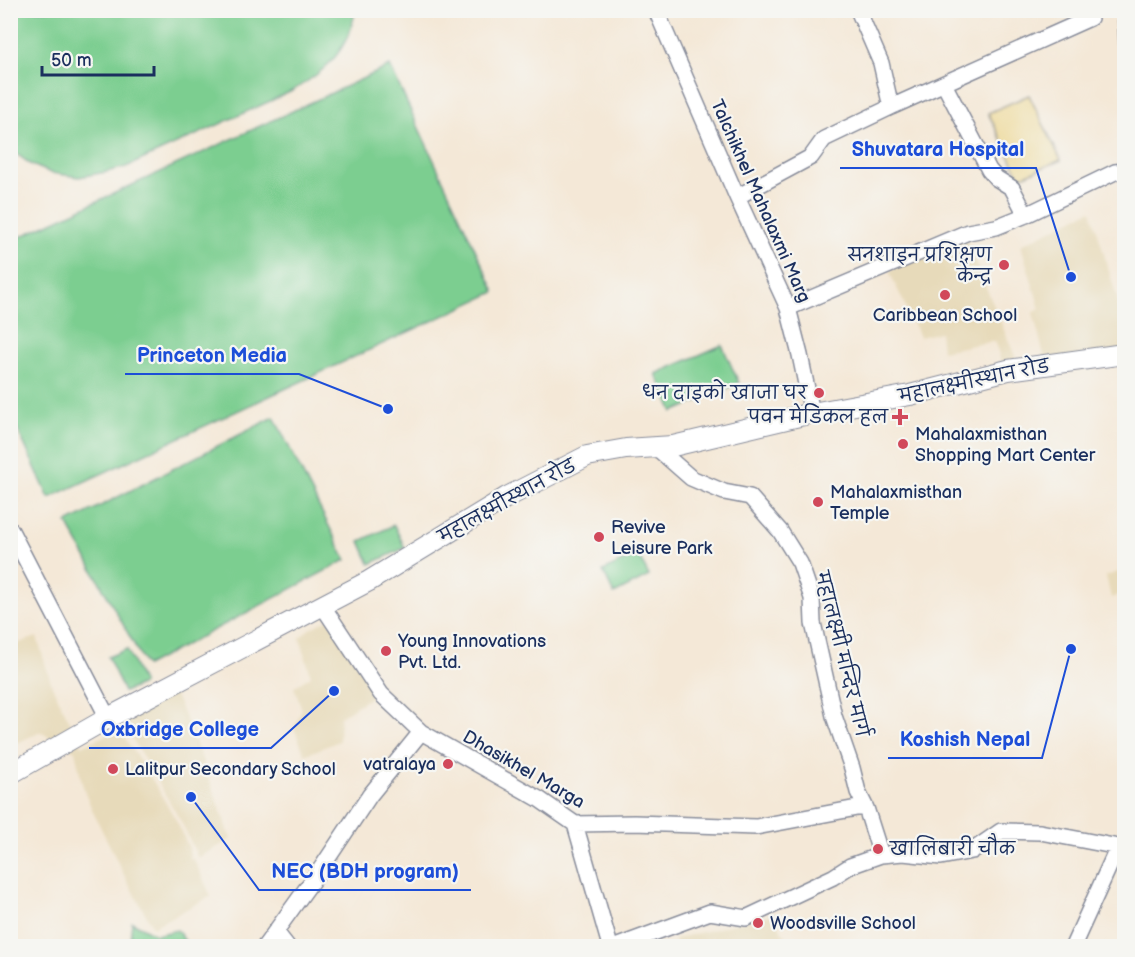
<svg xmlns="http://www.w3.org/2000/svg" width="1135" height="957" font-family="'Balsamiq Sans','Playpen Sans Deva',sans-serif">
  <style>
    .built { fill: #e7daba }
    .green { fill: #7cce90; stroke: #4c7e77; stroke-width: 1.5 }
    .sand { fill: #eeda9e; stroke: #84847e; stroke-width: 1.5 }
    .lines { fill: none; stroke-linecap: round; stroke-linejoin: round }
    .service-casing { stroke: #888c9a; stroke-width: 10 }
    .minor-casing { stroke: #888c9a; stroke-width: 18 }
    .tertiary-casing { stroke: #888c9a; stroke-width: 22 }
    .service { stroke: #fff; stroke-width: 8 }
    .minor { stroke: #fff; stroke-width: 15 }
    .tertiary { stroke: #fff; stroke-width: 20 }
    .poi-dot { fill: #d1495b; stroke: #f6f6f2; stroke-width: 2 }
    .labels { text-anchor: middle; stroke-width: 4.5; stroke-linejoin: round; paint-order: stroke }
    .street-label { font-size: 18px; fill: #1b2f5e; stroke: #f6f6f2 }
    .poi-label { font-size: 18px; fill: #1b2f5e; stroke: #f6f6f2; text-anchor: start }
    .leader { fill: none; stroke: #1d4ed8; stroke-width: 2 }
    .callout-dot { fill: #1d4ed8; stroke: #f6f6f2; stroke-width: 2 }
    .callout-label { font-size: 20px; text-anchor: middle; font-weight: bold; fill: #1d4ed8; stroke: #f6f6f2; stroke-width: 4.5; stroke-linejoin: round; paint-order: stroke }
  </style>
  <rect width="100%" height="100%" fill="#f6f6f2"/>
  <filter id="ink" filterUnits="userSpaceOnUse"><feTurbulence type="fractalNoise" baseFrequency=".0167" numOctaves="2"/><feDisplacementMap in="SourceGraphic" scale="12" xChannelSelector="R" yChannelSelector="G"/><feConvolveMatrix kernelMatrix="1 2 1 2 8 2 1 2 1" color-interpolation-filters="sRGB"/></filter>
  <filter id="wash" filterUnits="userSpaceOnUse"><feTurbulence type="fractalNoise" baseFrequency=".008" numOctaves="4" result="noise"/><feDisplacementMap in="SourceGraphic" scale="24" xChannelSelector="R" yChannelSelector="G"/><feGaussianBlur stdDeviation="1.35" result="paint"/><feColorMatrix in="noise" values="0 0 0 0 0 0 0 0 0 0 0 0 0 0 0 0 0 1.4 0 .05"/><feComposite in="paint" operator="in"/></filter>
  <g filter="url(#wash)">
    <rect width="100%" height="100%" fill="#f4e8d7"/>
    <path class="built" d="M 1091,210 L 1124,322 L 1124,351 L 1046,363 L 1033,313 L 1040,309 L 1021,245 Z
      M 965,237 L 1017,361 L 1001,362 L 995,341 L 942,351 L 940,332 L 920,337 L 889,271 Z
      M 1124,570 L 1124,593 L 1111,598 L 1106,576 Z
      M 329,619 L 375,694 L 340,717 L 339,741 L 305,755 L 294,728 L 302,709 L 294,687 L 311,676 L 300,638 L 308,630 Z
      M 37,637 L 52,686 L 82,746 L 119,729 L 155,784 L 176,820 L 189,848 L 190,858 L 194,860 L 211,896 L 153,927 L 128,883 L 93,812 L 83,787 L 75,751 L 40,732 L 17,743 L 11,739 L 10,646 Z
      M 173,691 L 195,740 L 231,839 L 198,858 L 181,821 L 120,718 Z
      M 774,914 L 782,932 L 791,946 L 676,946 L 675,939 Z"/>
    <path class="green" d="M 10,11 L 11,10 L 355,11 C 349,51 324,73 290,92 L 126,167 L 106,172 L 79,177 L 51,173 L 32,165 L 11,150 Z
      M 390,66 L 495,292 L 49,498 L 11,415 L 11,241 Z
      M 722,345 L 739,383 L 673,412 L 656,374 Z
      M 274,417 L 346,560 L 146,666 L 67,523 Z
      M 394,525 L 405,548 L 370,564 L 360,541 Z
      M 638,554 L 649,576 L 614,594 L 603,571 Z
      M 127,649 L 143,684 L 124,692 L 108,657 Z
      M 132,922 L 156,935 L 177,930 L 188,945 L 185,946 L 124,946 L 130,940 Z"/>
    <path class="sand" d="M 1029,95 L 1061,160 L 1020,177 L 988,113 Z"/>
  </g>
  <g filter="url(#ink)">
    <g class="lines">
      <defs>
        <path id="service" d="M 1121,10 L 1124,63"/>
        <path id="minor" d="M 656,10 L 737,197 L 788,308 L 800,355 L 812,413
          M 858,10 L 881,63 L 891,107
          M 944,84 L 989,170 L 996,178 L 1012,188 L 1026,215
          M 737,197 L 811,157 L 824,139 L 891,107 L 1090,18
          M 788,308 L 968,232 L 996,227 L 1026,215 L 1115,172 L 1124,171
          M 649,448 L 658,449 L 691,478 L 724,492 L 750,497 L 780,531 L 800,563 L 812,598 L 813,623 L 834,716 L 852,768 L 858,792 L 866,808
          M 10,529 L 108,718
          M 322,605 L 381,694 L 421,732 L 539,799 L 575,824 L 634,823 L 756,827 L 857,808 L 866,808 L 881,855 L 903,853 L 941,857 L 972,851 L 1001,831 L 1040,832 L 1124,848
          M 575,824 L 610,946
          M 276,932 L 287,946
          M 265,946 L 322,867 L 370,795 L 421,732
          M 618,946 L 710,912 L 746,918 L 833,877 L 850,866 L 881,855
          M 1073,946 L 1118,847"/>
        <path id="tertiary" d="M 10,774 L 108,718 L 369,581 L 507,497 L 587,456 L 626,449 L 673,446 L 812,413 L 910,395 L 1008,370 L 1124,354"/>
      </defs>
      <use href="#service" class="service-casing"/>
      <use href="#minor" class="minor-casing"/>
      <use href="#tertiary" class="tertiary-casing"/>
      <use href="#service" class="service"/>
      <use href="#minor" class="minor"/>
      <use href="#tertiary" class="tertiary"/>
    </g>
  </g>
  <g class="poi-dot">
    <circle cx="1004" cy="265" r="6"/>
    <circle cx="945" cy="295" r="6"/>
    <circle cx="819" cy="393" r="6"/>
    <path d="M897 408h6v6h6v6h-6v6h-6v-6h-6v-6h6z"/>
    <circle cx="903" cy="444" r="6"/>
    <circle cx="818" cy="502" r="6"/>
    <circle cx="599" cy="537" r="6"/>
    <circle cx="386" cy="651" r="6"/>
    <circle cx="448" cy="764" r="6"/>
    <circle cx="113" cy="769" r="6"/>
    <circle cx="878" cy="849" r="6"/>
    <circle cx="758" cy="923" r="6"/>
  </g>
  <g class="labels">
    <g class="street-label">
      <text transform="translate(761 201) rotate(66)" y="6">Talchikhel Mahalaxmi Marg</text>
      <text transform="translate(974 381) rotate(-12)" y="6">महालक्ष्मीस्थान रोड</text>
      <text transform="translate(507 501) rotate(-29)" y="6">महालक्ष्मीस्थान रोड</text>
      <text transform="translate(842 654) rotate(76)" y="6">महालक्ष्मी मन्दिर मार्ग</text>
      <text transform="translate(524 769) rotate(30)" y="6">Dhasikhel Marga</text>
    </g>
    <g class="poi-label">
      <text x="992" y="261" text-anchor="end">सनशाइन प्रशिक्षण<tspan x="992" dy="21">केन्द्र</tspan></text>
      <text x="945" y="321" text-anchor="middle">Caribbean School</text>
      <text x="807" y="399" text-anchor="end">धन दाइको खाजा घर</text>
      <text x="888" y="423" text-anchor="end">पवन मेडिकल हल</text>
      <text x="915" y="440">Mahalaxmisthan<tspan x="915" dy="21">Shopping Mart Center</tspan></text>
      <text x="830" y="498">Mahalaxmisthan<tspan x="830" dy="21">Temple</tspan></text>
      <text x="611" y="533">Revive<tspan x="611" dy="21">Leisure Park</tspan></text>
      <text x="398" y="647">Young Innovations<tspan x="398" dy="21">Pvt. Ltd.</tspan></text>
      <text x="436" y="770" text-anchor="end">vatralaya</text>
      <text x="125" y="775">Lalitpur Secondary School</text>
      <text x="890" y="855">खालिबारी चौक</text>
      <text x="770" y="929">Woodsville School</text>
    </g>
  </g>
  <path class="leader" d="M1071 277L1036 168H840M388 409L299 374H125M334 691L271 748H89M1071 649L1042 758H888M191 797L259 890H471"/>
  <g class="callout-dot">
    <circle cx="1071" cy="277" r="6"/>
    <circle cx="388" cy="409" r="6"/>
    <circle cx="334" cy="691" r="6"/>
    <circle cx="1071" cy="649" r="6"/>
    <circle cx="191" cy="797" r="6"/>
  </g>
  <g class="callout-label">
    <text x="938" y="156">Shuvatara Hospital</text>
    <text x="212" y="362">Princeton Media</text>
    <text x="180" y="736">Oxbridge College</text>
    <text x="965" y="746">Koshish Nepal</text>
    <text x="365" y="878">NEC (BDH program)</text>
  </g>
  <rect width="1135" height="957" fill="none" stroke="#f6f6f2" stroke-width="36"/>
  <path d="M42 66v9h112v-9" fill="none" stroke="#1b2f5e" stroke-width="3"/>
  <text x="51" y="66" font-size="18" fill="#1b2f5e" stroke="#f6f6f2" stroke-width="4.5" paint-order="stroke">50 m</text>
</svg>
